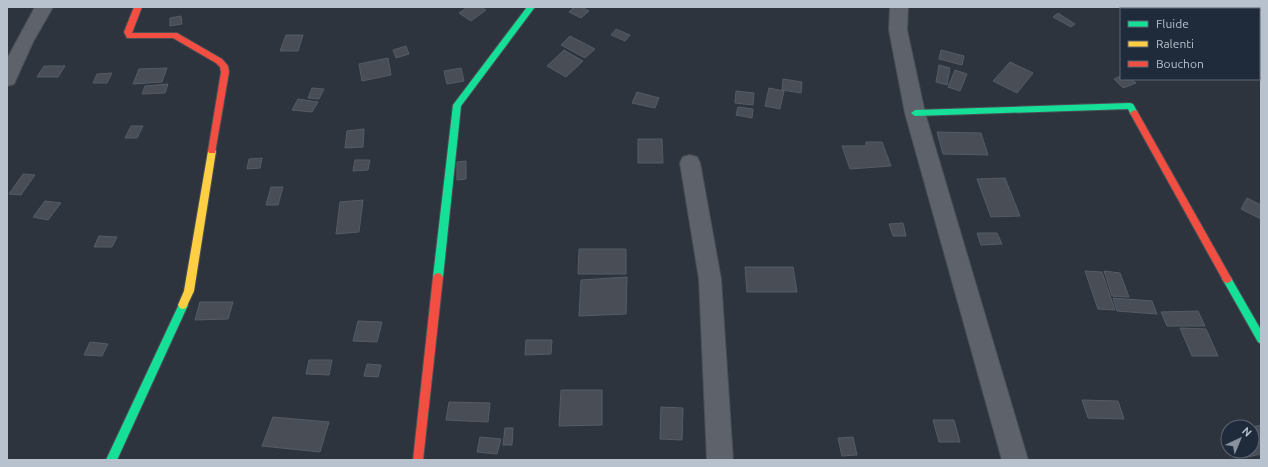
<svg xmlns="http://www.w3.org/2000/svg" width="1268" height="467" font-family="Ubuntu,sans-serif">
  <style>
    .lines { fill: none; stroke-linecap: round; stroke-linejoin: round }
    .stream { fill: #374d69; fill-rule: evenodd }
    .building { fill: #484d56; stroke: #555c65 }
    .street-casing { stroke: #4a4f56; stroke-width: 2 }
    .fast-casing { stroke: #4a4f56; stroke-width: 2 }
    .slow-casing { stroke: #4a4f56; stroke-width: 2 }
    .jam-casing { stroke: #4a4f56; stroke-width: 2 }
    .street { fill: #5d626b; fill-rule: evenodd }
    .fast { fill: #16e098; fill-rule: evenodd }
    .slow { fill: #ffcf43; fill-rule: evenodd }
    .jam { fill: #f24e42; fill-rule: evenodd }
  </style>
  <rect width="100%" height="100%" fill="#2d343e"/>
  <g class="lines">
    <path class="stream" d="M 1232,7 L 1241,7 L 1243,9 L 1234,9 Z
      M 1259,16 L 1261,16 L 1261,21 L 1259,21 Z"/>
  </g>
  <path class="building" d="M 468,7 L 480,7 L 486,10 L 471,21 L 459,13 Z
    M 574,7 L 581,7 L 589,11 L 581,18 L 569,12 Z
    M 1058,13 L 1075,24 L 1071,27 L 1053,17 Z
    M 181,16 L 182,24 L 170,26 L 170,18 Z
    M 616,29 L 630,35 L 625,41 L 611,35 Z
    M 286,35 L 303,35 L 298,51 L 280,51 Z
    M 570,36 L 595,49 L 585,58 L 561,45 Z
    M 406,46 L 409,54 L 396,58 L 393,50 Z
    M 564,50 L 583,61 L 566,77 L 547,66 Z
    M 941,50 L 964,56 L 962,65 L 939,59 Z
    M 388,58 L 391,75 L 362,81 L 359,64 Z
    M 1010,62 L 1033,73 L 1017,93 L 993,81 Z
    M 939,65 L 950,68 L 947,85 L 936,82 Z
    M 44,66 L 65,66 L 58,77 L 37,77 Z
    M 167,68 L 162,82 L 133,84 L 139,69 Z
    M 461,68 L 464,81 L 447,84 L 444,71 Z
    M 955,70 L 967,74 L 960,91 L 948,87 Z
    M 112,73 L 107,83 L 93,83 L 97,74 Z
    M 1121,76 L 1121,79 L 1131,79 L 1136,83 L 1123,88 L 1114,79 Z
    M 783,79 L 802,82 L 801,93 L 782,90 Z
    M 168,84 L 165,93 L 142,94 L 145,86 Z
    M 312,88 L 324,89 L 319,99 L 308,98 Z
    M 769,88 L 784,91 L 780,109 L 765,106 Z
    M 736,91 L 754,93 L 753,105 L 735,103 Z
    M 637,92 L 659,98 L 655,108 L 632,103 Z
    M 298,99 L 318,102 L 312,112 L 292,110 Z
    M 738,107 L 753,109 L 752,118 L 736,115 Z
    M 131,126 L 143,126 L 137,138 L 125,138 Z
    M 364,129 L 363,147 L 345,148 L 347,131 Z
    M 937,132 L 981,133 L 988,155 L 943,154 Z
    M 638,139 L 662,139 L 663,163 L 638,163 Z
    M 866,142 L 882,142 L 891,166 L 850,169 L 842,146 L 866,146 Z
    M 262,158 L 260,168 L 247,169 L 249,159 Z
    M 355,160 L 370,160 L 368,170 L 353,171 Z
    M 466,161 L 466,179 L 457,180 L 457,162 Z
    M 23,174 L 35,175 L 21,195 L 9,194 Z
    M 1005,178 L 1020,216 L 991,217 L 977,179 Z
    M 271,187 L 283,187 L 278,205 L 266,205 Z
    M 1247,198 L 1261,205 L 1261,219 L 1241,209 Z
    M 363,200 L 359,232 L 336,234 L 340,202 Z
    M 45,201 L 61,203 L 48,220 L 33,217 Z
    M 903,223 L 906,236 L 893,236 L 889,224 Z
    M 977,233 L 997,233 L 1002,244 L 981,245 Z
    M 99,236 L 117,237 L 112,247 L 94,247 Z
    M 579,249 L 626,249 L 626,274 L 578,274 Z
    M 745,267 L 793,267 L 797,292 L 747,292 Z
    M 1085,271 L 1102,272 L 1115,310 L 1098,309 Z
    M 1104,271 L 1120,273 L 1129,297 L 1112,296 Z
    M 627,277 L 626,314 L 579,316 L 581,280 Z
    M 1113,298 L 1152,301 L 1157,314 L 1117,311 Z
    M 200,302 L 233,302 L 228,319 L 195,320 Z
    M 1198,311 L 1205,326 L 1167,326 L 1161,312 Z
    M 358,321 L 382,322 L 377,342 L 353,341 Z
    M 1180,328 L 1206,329 L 1218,356 L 1192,356 Z
    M 526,340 L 552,340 L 551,354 L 525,355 Z
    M 90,342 L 108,344 L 102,356 L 84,355 Z
    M 309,360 L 332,360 L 329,375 L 306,374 Z
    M 367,364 L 381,365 L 378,377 L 364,376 Z
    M 561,390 L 602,390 L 602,425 L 559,426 Z
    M 1082,400 L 1118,401 L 1124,419 L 1088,418 Z
    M 449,402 L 490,403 L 488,422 L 446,420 Z
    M 661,407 L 683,408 L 682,440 L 660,439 Z
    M 273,417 L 329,422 L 320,452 L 262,446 Z
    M 933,420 L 954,420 L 960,442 L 939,442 Z
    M 1261,425 L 1261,454 L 1243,458 L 1238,451 L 1252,451 L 1252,427 Z
    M 505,428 L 513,428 L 512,445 L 503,445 Z
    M 480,437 L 501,439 L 497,454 L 477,452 Z
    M 853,437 L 857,455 L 842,456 L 838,438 Z"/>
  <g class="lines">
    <defs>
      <path id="street" d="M 35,7 L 53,7 L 33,42 L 14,84 L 7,86 L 7,59 Z
        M 890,7 L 908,7 L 907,30 L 925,113 L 1028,460 L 1002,460 L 905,113 L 889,30 Z
        M 690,155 L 697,157 L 700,163 L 721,279 L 733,460 L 707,460 L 699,279 L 680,163 L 683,157 Z"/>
      <path id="fast" d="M 527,7 L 535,7 L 461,106 L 443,277 L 441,280 L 438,281 L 435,280 L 433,277 L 453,105 Z
        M 1130,103 L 1133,104 L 1138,113 L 1137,115 L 1131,115 L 1128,109 L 915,116 L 911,113 L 915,110 Z
        M 1227,275 L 1230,276 L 1261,330 L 1261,344 L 1258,342 L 1224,282 L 1222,279 L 1224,276 Z
        M 183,301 L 186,302 L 188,305 L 117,460 L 106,460 L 180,302 Z"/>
      <path id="slow" d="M 212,148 L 216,151 L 194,291 L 186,308 L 183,309 L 180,308 L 178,305 L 184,291 L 208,151 Z"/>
      <path id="jam" d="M 134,7 L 142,7 L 132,33 L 177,33 L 222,59 L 228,66 L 229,72 L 215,153 L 209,153 L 208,151 L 221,72 L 220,67 L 216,63 L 173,38 L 127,38 L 124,32 Z
        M 1134,110 L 1137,111 L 1230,276 L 1232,279 L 1230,282 L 1227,283 L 1224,282 L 1130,113 Z
        M 438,273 L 441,274 L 443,277 L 423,460 L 413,460 L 433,277 L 435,274 Z"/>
    </defs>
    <use href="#street" class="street-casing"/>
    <use href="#fast" class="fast-casing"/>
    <use href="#slow" class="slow-casing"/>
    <use href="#jam" class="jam-casing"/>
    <use href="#street" class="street"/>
    <use href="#fast" class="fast"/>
    <use href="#slow" class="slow"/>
    <use href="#jam" class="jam"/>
  </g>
  <rect width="1268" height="467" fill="none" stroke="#b8c1ce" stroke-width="16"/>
  <rect x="1120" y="8" width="140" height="72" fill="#1f2a3a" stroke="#5c6675"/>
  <rect x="1128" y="21" width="20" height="6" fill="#16e098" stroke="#5c6675"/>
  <text x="1156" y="28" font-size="12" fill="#b8c1ce">Fluide</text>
  <rect x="1128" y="41" width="20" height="6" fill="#ffcf43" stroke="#5c6675"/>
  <text x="1156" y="48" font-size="12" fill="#b8c1ce">Ralenti</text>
  <rect x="1128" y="61" width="20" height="6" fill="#f24e42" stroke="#5c6675"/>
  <text x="1156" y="68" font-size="12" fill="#b8c1ce">Bouchon</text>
  <g transform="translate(1240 439) rotate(44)"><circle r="19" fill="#1f2a3a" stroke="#5c6675"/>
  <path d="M0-3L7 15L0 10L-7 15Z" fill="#87909c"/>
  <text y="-6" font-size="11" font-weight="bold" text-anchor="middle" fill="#b8c1ce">N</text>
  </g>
</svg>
